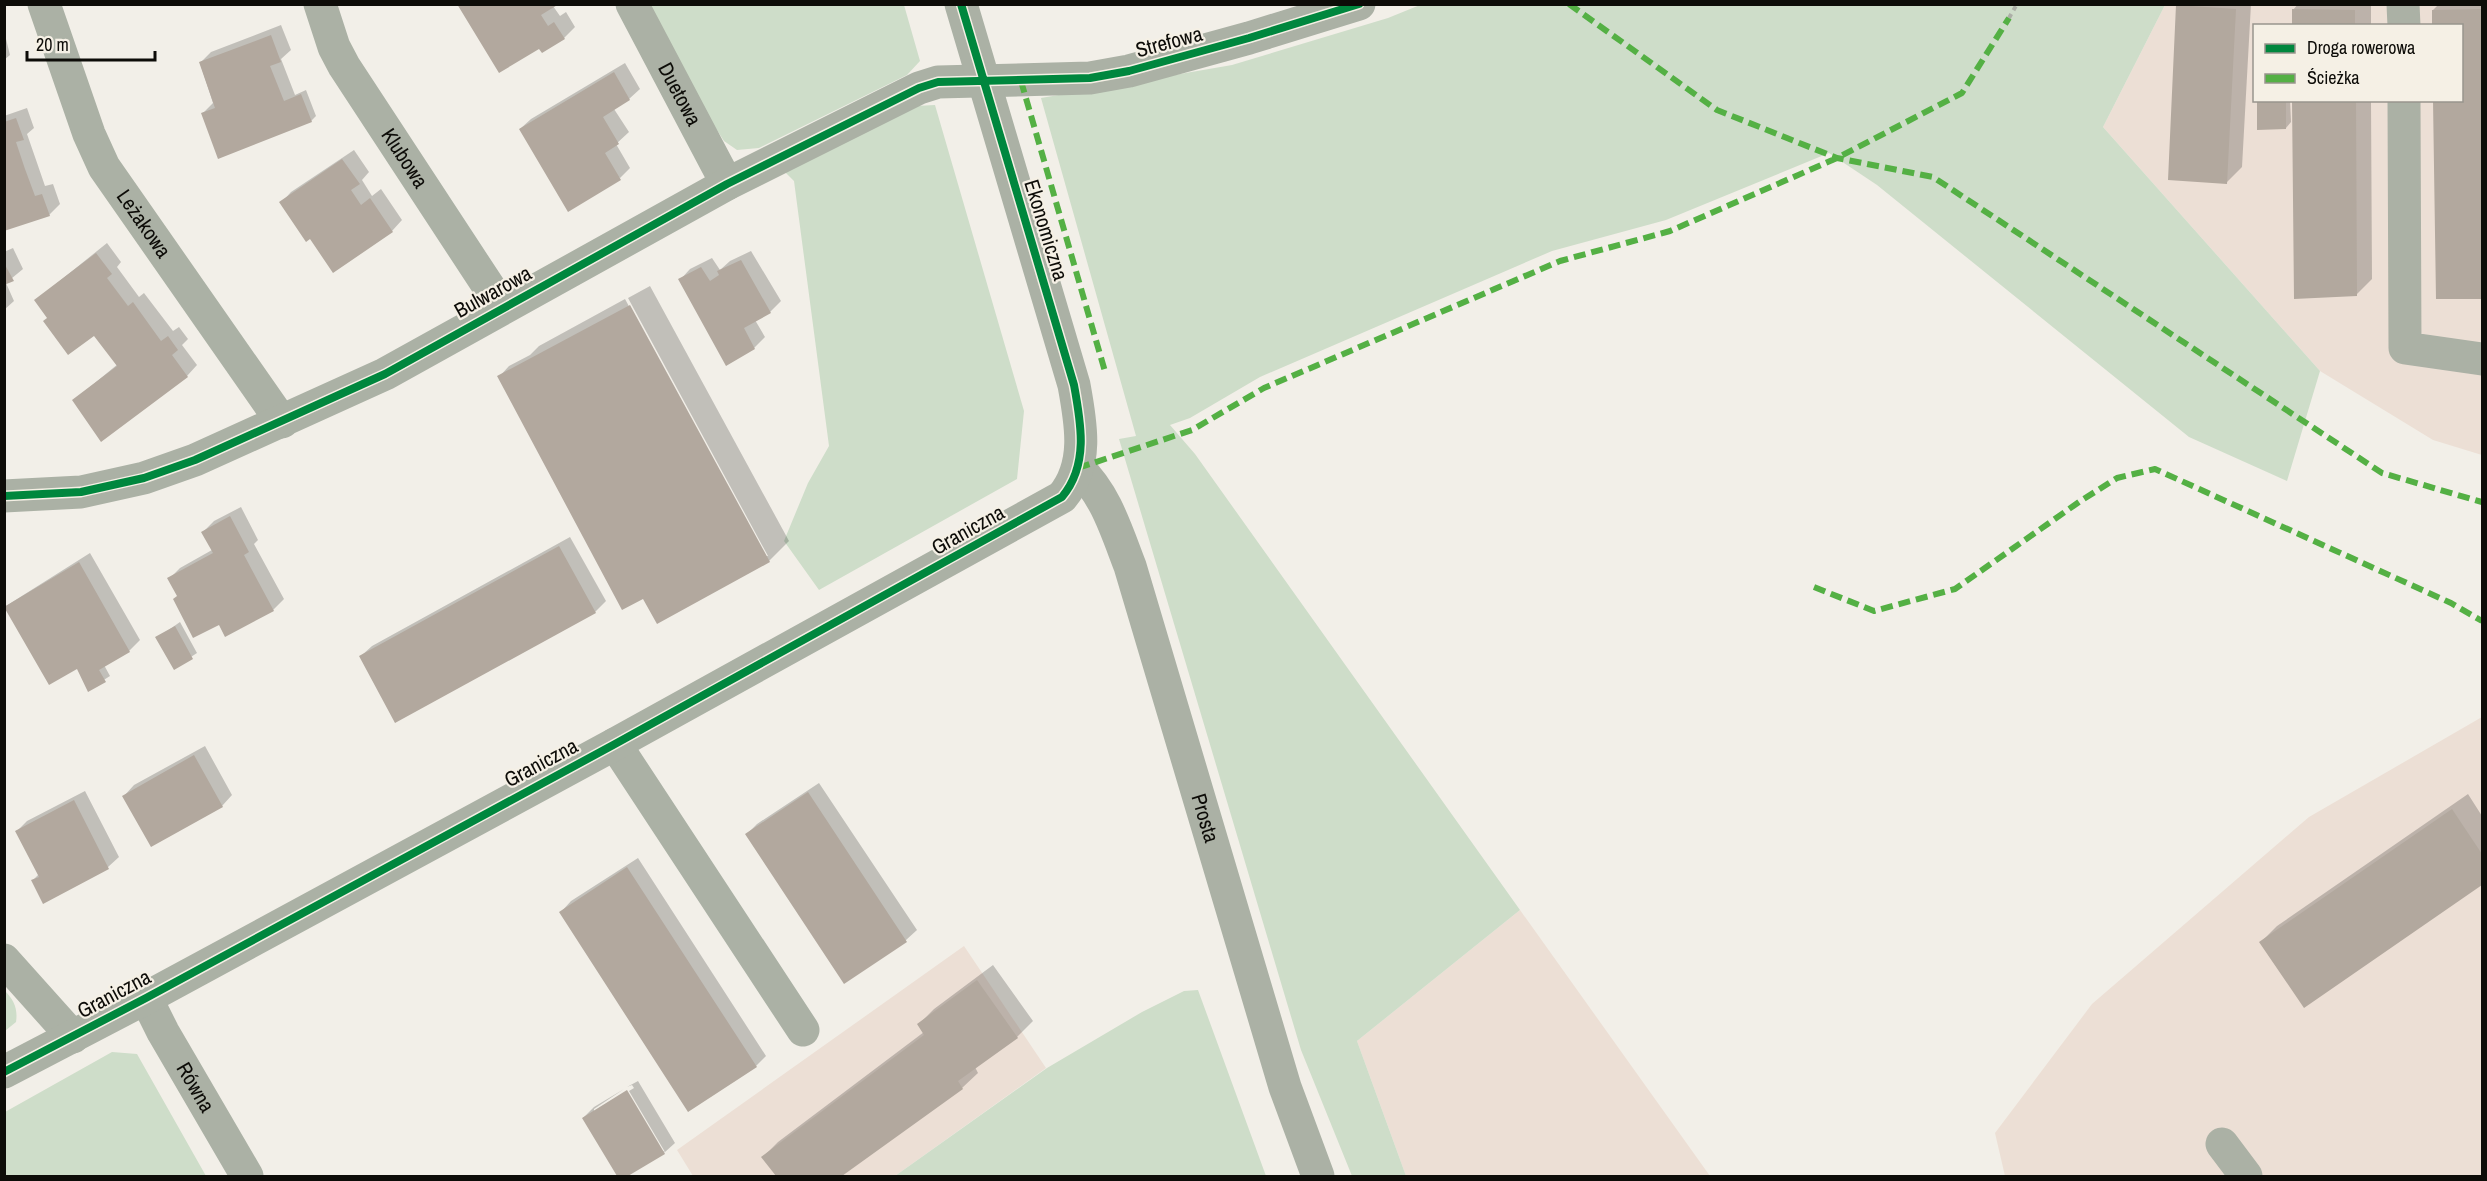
<svg xmlns="http://www.w3.org/2000/svg" width="2487" height="1181" font-family="'Archivo Narrow',sans-serif">
  <style>
    .industrial { fill: #ecdfd5; fill-rule: evenodd }
    .green { fill: #ceddc9 }
    .shadow { fill: #0003 }
    .building { fill: #b2a89e }
    .lines { fill: none; stroke-linecap: round; stroke-linejoin: round }
    .path { stroke: #acafa7; stroke-width: 4; stroke-dasharray: 4.5 4.5; stroke-linecap: butt }
    .minor { stroke: #abb1a5; stroke-width: 33 }
    .quiet { stroke: #54b044; stroke-width: 6; stroke-dasharray: 12 6; stroke-linecap: butt }
    .cycleway-casing { stroke: #f5f0e5; stroke-width: 11 }
    .cycleway { stroke: #00873e; stroke-width: 8 }
    .labels { text-anchor: middle; stroke-width: 4.5; stroke-linejoin: round; paint-order: stroke }
    .street-label { font-size: 21px; fill: #0d0c08; stroke: #f5f0e5 }
  </style>
  <rect width="100%" height="100%" fill="#f2efe8"/>
  <path class="industrial" d="M 2165,5 L 2482,5 L 2482,455 L 2433,440 L 2320,371 L 2103,127 ZM 2254,26 L 2462,26 L 2462,100 L 2254,100 Z
    M 2482,717 L 2482,1176 L 2005,1176 L 1995,1133 L 2092,1004 L 2309,817 Z
    M 1520,910 L 1710,1176 L 1406,1176 L 1357,1041 Z
    M 964,946 L 1046,1068 L 895,1176 L 693,1176 L 677,1150 Z"/>
  <path class="green" d="M 649,5 L 904,5 L 920,61 L 907,75 L 759,148 L 737,150 L 724,141 L 713,124 Z
    M 1420,5 L 2165,5 L 2103,127 L 2320,371 L 2287,481 L 2189,437 L 1877,185 L 1829,153 L 1666,220 L 1552,251 L 1260,377 L 1190,418 L 1170,425 L 1195,454 L 1520,910 L 1357,1041 L 1406,1176 L 1352,1176 L 1301,1050 L 1119,439 L 1136,436 L 1041,98 L 1232,65 L 1388,18 Z
    M 935,105 L 1024,411 L 1017,479 L 819,590 L 784,541 L 808,483 L 829,446 L 794,181 L 784,171 L 916,106 Z
    M 1198,990 L 1266,1176 L 895,1176 L 1047,1068 L 1142,1012 L 1184,991 Z
    M 5,991 C 14,1000 18,1009 16,1022 L 5,1031 Z
    M 112,1052 L 137,1054 L 206,1176 L 5,1176 L 5,1112 Z"/>
  <path class="shadow" d="M 459,4 L 553,6 L 560,16 L 566,12 L 575,27 L 564,38 L 542,51 L 540,47 Z
    M 2179,4 L 2251,4 L 2242,167 L 2227,182 L 2177,6 Z
    M 2298,4 L 2371,4 L 2371,26 L 2293,26 L 2293,10 Z
    M 2439,4 L 2482,4 L 2482,297 L 2437,298 L 2462,100 L 2462,26 L 2433,10 Z
    M 281,25 L 291,50 L 281,59 L 295,95 L 306,90 L 316,116 L 311,121 L 203,113 L 213,103 L 200,63 L 211,52 Z
    M 4,31 L 10,55 L 4,60 Z
    M 625,63 L 640,89 L 629,99 L 614,109 L 629,132 L 616,144 L 630,168 L 620,178 L 520,129 L 531,119 Z
    M 2258,100 L 2290,100 L 2291,122 L 2286,128 Z
    M 2294,100 L 2371,100 L 2372,279 L 2356,295 Z
    M 27,108 L 34,128 L 27,134 L 35,157 L 45,186 L 53,184 L 60,204 L 49,215 L 4,230 L 4,116 Z
    M 354,150 L 369,172 L 362,180 L 372,196 L 381,189 L 402,220 L 392,231 L 281,203 L 291,192 Z
    M 107,243 L 121,262 L 117,267 L 139,297 L 144,293 L 173,331 L 179,327 L 188,339 L 182,345 L 197,365 L 187,376 L 74,400 L 118,364 L 95,334 L 49,317 L 36,300 Z
    M 13,248 L 23,269 L 6,283 L 14,301 L 4,310 L 4,252 Z
    M 751,251 L 781,301 L 770,312 L 755,320 L 765,337 L 754,348 L 680,280 L 690,269 L 712,258 L 720,270 L 730,261 Z
    M 650,286 L 789,541 L 769,561 L 644,597 L 499,377 L 509,366 L 530,355 L 539,346 L 625,299 L 765,556 L 768,556 L 628,298 Z
    M 241,507 L 258,540 L 254,544 L 284,599 L 273,610 L 219,623 L 178,596 L 169,579 L 180,568 L 212,550 L 203,532 L 214,521 Z
    M 570,537 L 606,601 L 595,612 L 396,721 L 361,656 L 372,646 Z
    M 90,553 L 140,640 L 129,651 L 104,665 L 110,676 L 88,690 L 84,664 L 49,683 L 6,606 Z
    M 180,622 L 197,653 L 174,668 L 157,638 Z
    M 205,746 L 232,795 L 222,806 L 124,796 L 134,785 Z
    M 819,783 L 917,930 L 906,940 L 845,982 L 747,834 L 757,824 Z
    M 85,791 L 119,857 L 108,867 L 32,881 L 39,874 L 17,831 L 27,821 Z
    M 2468,794 L 2482,816 L 2482,883 L 2305,1006 L 2261,942 L 2277,926 Z
    M 638,858 L 766,1056 L 756,1066 L 561,912 L 571,901 Z
    M 993,965 L 1033,1021 L 1017,1037 L 975,1067 L 978,1073 L 962,1088 L 839,1176 L 778,1176 L 763,1157 L 778,1142 L 924,1032 L 918,1025 L 934,1009 Z
    M 638,1081 L 675,1143 L 665,1152 L 629,1091 L 634,1088 L 632,1085 L 627,1087 Z
    M 624,1089 L 594,1109 L 594,1112 L 665,1152 L 625,1176 L 619,1176 L 583,1118 L 594,1107 Z"/>
  <path class="building" d="M 457,4 L 559,4 L 541,15 L 548,26 L 554,22 L 565,39 L 542,53 L 539,49 L 499,73 Z
    M 2176,5 L 2236,9 L 2227,184 L 2168,180 Z
    M 2292,9 L 2355,10 L 2355,26 L 2292,26 Z
    M 2482,9 L 2482,299 L 2436,299 L 2433,100 L 2462,100 L 2462,26 L 2432,26 L 2432,10 Z
    M 271,35 L 281,62 L 270,66 L 284,101 L 301,94 L 312,122 L 218,159 L 201,113 L 215,108 L 199,62 Z
    M 614,72 L 630,100 L 603,117 L 619,144 L 605,153 L 621,180 L 568,212 L 519,129 Z
    M 2257,100 L 2286,100 L 2286,129 L 2257,130 Z
    M 2292,100 L 2356,100 L 2357,296 L 2294,299 Z
    M 16,118 L 24,140 L 16,142 L 25,169 L 35,196 L 42,194 L 50,216 L 4,231 L 4,122 Z
    M 342,159 L 360,184 L 351,190 L 361,205 L 370,198 L 393,232 L 333,273 L 310,239 L 306,242 L 279,202 Z
    M 96,253 L 112,274 L 107,278 L 128,306 L 133,302 L 161,341 L 168,336 L 178,350 L 172,355 L 188,377 L 101,442 L 72,400 L 117,366 L 94,336 L 68,355 L 43,321 L 47,318 L 34,300 Z
    M 741,260 L 771,313 L 744,328 L 755,349 L 726,366 L 678,279 L 701,267 L 710,281 L 719,275 L 717,271 Z
    M 4,263 L 14,281 L 4,285 Z
    M 630,305 L 770,562 L 657,624 L 643,599 L 622,610 L 497,376 Z
    M 230,516 L 249,552 L 244,555 L 274,611 L 225,637 L 219,625 L 193,638 L 173,599 L 177,596 L 167,578 L 213,553 L 201,532 Z
    M 559,546 L 596,613 L 395,723 L 359,656 Z
    M 79,562 L 130,652 L 99,670 L 106,682 L 88,692 L 77,669 L 49,685 L 4,607 Z
    M 175,626 L 193,659 L 174,670 L 155,637 Z
    M 194,755 L 223,807 L 151,847 L 122,796 Z
    M 808,792 L 907,942 L 844,984 L 745,834 Z
    M 74,800 L 109,869 L 43,904 L 31,880 L 39,877 L 15,831 Z
    M 2452,809 L 2482,854 L 2482,885 L 2304,1008 L 2259,942 Z
    M 627,867 L 757,1067 L 688,1112 L 559,912 Z
    M 977,980 L 1018,1038 L 958,1081 L 963,1089 L 842,1176 L 776,1176 L 761,1157 L 924,1035 L 917,1024 Z
    M 627,1090 L 665,1154 L 628,1176 L 617,1176 L 582,1118 Z"/>
  <g class="lines">
    <path class="path" d="M 2009,18 L 2017,4"/>
    <g class="minor">
      <path id="s1" d="M 44,4 L 89,134 L 104,167 L 282,422"/>
      <path id="s2" d="M 320,4 L 334,47 L 344,66 L 502,307"/>
      <path id="s3" d="M 632,4 L 727,184"/>
      <path d="M 2403,4 L 2404,26"/>
      <path d="M 2404,100 L 2405,348 L 2482,359"/>
      <path id="s4" d="M 1078,468 C 1106,495 1116,530 1130,566 L 1285,1087 L 1318,1176"/>
      <path d="M 4,496 L 81,492 L 144,478 L 195,460 L 385,374 L 727,184 L 919,88 L 938,82 L 1090,78 L 1129,71 L 1249,38 L 1359,4"/>
      <path d="M 615,744 L 803,1030"/>
      <path d="M 4,960 L 73,1037"/>
      <path id="s5" d="M 146,998 L 163,1032 L 247,1176"/>
      <path d="M 4,1072 L 146,998 L 615,744 L 1062,497 C 1089,465 1081,423 1074,385 L 961,4"/>
      <path d="M 2222,1144 L 2246,1176"/>
    </g>
    <path class="quiet" d="M 1569,4 L 1717,110 L 1837,158 L 1933,177 L 2382,473 L 2482,502
      M 1021,81 L 1106,375
      M 1078,468 L 1192,430 L 1264,388 L 1560,261 L 1670,231 L 1837,158 L 1962,93 L 2009,18
      M 1814,587 L 1874,611 L 1955,589 L 2079,502 L 2117,478 L 2155,469 L 2451,603 L 2482,621"/>
    <defs>
      <path id="cycleway" d="M 4,496 L 81,492 L 144,478 L 195,460 L 385,374 L 727,184 L 919,88 L 938,82 L 1090,78 L 1129,71 L 1249,38 L 1359,4
        M 4,1072 L 146,998 L 615,744 L 1062,497 C 1089,465 1081,423 1074,385 L 961,4"/>
    </defs>
    <use href="#cycleway" class="cycleway-casing"/>
    <use href="#cycleway" class="cycleway"/>
  </g>
  <g class="labels">
    <g class="street-label">
      <text transform="translate(1169 42) rotate(-15)" y="7">Strefowa</text>
      <text dy="7" stroke="none"><textPath href="#s3" startOffset="102">Duetowa</textPath></text>
      <text dy="7" stroke="none"><textPath href="#s2" startOffset="177">Klubowa</textPath></text>
      <text dy="7" stroke="none"><textPath href="#s1" startOffset="243">Leżakowa</textPath></text>
      <text transform="translate(1046 230) rotate(73)" y="7">Ekonomiczna</text>
      <text transform="translate(493 292) rotate(-29)" y="7">Bulwarowa</text>
      <text transform="translate(968 530) rotate(-29)" y="7">Graniczna</text>
      <text transform="translate(541 763) rotate(-28)" y="7">Graniczna</text>
      <text dy="7" stroke="none"><textPath href="#s4" startOffset="375">Prosta</textPath></text>
      <text transform="translate(114 994) rotate(-28)" y="7">Graniczna</text>
      <text dy="7" stroke="none"><textPath href="#s5" startOffset="102">Równa</textPath></text>
    </g>
  </g>
  <rect width="2487" height="1181" fill="none" stroke="#0d0c08" stroke-width="12"/>
  <rect x="2253" y="24" width="210" height="78" fill="#f5f0e5" stroke="#98958d" stroke-width="1.5"/>
  <rect x="2265" y="44" width="30" height="9" fill="#00873e" stroke="#98958d" stroke-width="1.5"/>
  <text x="2307" y="54" font-size="18" fill="#0d0c08">Droga rowerowa</text>
  <rect x="2265" y="74" width="30" height="9" fill="#54b044" stroke="#98958d" stroke-width="1.5"/>
  <text x="2307" y="84" font-size="18" fill="#0d0c08">Ścieżka</text>
  <path d="M27 51v9h128v-9" fill="none" stroke="#0d0c08" stroke-width="3"/>
  <text x="36" y="51" font-size="18" fill="#0d0c08" stroke="#f5f0e5" stroke-width="4.5" paint-order="stroke">20 m</text>
</svg>
